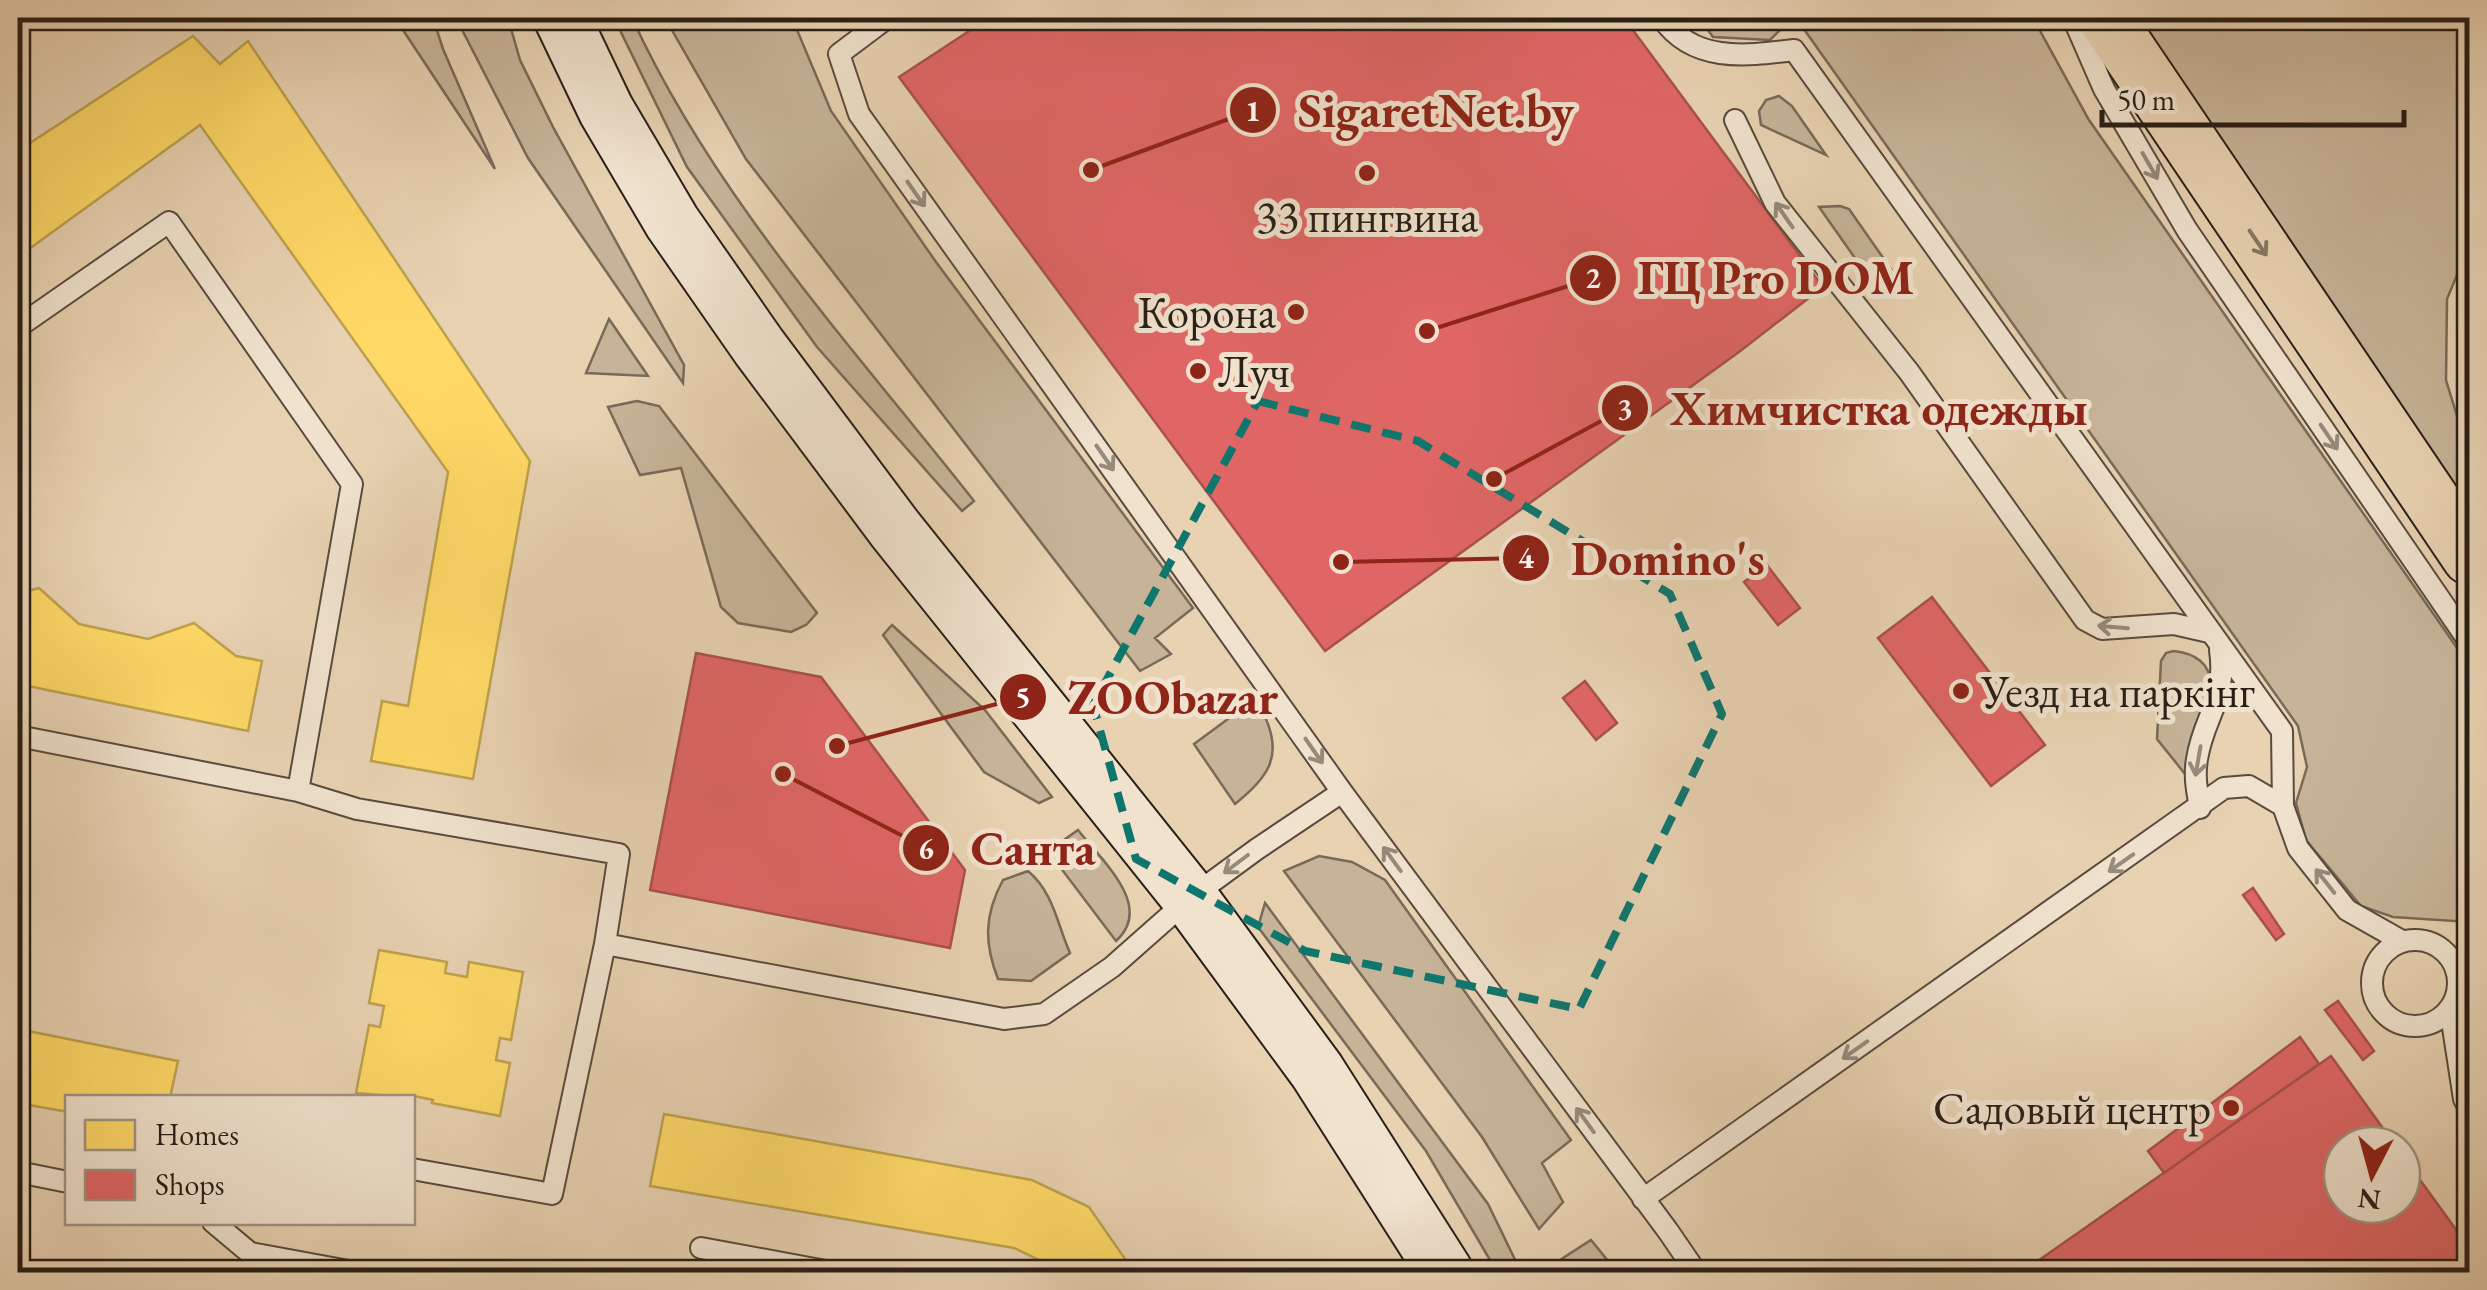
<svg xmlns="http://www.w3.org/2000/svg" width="2487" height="1290" font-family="'EB Garamond',serif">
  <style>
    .green { fill: #c7b498; stroke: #786a58; stroke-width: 2.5 }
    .homes { fill: #ffd966; stroke: #bea14e; stroke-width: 2.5 }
    .shops { fill: #e06666; stroke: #a9514e; stroke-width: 2.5 }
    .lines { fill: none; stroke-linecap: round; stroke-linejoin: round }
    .lane-casing { stroke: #584c3e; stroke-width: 24 }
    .secondary-casing { stroke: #281f17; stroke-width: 59 }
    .highway-casing { stroke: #281f17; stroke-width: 59 }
    .lane { stroke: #f0e2cd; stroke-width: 20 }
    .secondary { stroke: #f0e2cd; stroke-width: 55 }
    .highway { stroke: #e8d2b2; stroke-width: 55 }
    .oneway { stroke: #968a7b }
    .oneway2 { stroke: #887864 }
    .marked { fill: none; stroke: #0f766e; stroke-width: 8; stroke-dasharray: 20 12; stroke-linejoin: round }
    .poi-dot { fill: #8f2418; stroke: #f0e2cd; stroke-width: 4 }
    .labels { text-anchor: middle; stroke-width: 10; stroke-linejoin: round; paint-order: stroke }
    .poi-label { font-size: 45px; fill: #281f17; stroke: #f0e2cd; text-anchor: end }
    .leader { fill: none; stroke: #8f2418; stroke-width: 4 }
    .callout-dot { fill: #8f2418; stroke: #f0e2cd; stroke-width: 4 }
    .mark-label { font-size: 30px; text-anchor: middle; font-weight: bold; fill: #fff }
    .callout-label { font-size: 48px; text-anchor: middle; font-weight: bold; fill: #8f2418; stroke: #f0e2cd; stroke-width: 10; stroke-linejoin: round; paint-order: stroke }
  </style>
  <rect width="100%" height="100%" fill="#e8d2b2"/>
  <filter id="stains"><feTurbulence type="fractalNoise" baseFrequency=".002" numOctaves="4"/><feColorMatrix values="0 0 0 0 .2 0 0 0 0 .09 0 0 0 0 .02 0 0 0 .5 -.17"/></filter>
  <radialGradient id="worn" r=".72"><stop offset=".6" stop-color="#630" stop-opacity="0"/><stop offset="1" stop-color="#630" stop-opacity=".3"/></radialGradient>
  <path class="green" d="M 395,18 L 433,18 L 443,49 L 495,169 Z
    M 456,18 L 508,18 L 520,60 L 553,127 L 684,365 L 683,383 L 528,158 Z
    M 614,18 L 632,18 C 715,198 852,346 974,501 L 962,511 L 817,347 L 687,167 Z
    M 665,18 L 792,18 L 831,111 L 936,262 L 1193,608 L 1155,638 L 1171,654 L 1140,671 L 746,159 Z
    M 1699,18 L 1792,18 L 1770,40 L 1713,37 Z
    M 1796,18 L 2033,18 L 2089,120 L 2469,665 L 2469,922 L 2393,917 L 2361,906 L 2306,840 L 2296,803 L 2307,767 L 2298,726 Z
    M 2131,18 L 2469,18 L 2469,246 L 2447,299 L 2446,380 L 2469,455 L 2469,514 Z
    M 1779,96 L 1792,106 L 1826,155 L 1761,125 L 1759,111 L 1766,100 Z
    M 1840,206 L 1849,209 L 1907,292 L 1876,288 L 1819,207 Z
    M 609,319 L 648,376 L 586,373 Z
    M 637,401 L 659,406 L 817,613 L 806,625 L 791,632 L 738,623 L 721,607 L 681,468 L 640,475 L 608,407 Z
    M 892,625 L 985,710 L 1052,797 L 1039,803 L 984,772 L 883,635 Z
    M 2173,651 C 2194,653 2210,662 2211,685 L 2188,754 L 2185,774 L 2157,739 L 2161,661 L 2166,653 Z
    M 1232,716 L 1265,717 C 1284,758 1266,779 1235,804 L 1194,744 Z
    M 1078,830 C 1101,860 1155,906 1116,941 L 1057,863 L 1061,842 Z
    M 1319,856 L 1352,862 L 1385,880 L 1571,1140 L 1542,1163 L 1563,1202 L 1539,1229 L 1482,1137 L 1284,871 Z
    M 1028,871 C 1054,893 1057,924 1070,953 L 1031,981 L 998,979 C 984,943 984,915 1003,880 Z
    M 1265,903 L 1488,1204 L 1521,1272 L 1497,1272 L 1426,1151 L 1258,927 Z
    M 1591,1240 L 1617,1272 L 1544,1272 L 1543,1271 Z"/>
  <path class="homes" d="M 193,36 L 220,64 L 248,41 L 530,461 L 473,779 L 371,761 L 382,701 L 408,706 L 448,472 L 200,125 L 18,257 L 18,151 Z
    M 39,588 L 79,624 L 148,639 L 194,623 L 236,656 L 262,661 L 248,731 L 18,684 L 18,594 Z
    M 379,950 L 447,962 L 445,973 L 467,977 L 469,962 L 523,972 L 511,1040 L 500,1038 L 496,1060 L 510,1063 L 500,1116 L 432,1103 L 433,1100 L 414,1096 L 413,1103 L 412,1098 L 356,1093 L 369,1025 L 380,1027 L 384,1006 L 369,1003 Z
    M 18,1029 L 178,1061 L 170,1098 L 68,1098 L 68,1112 L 18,1103 Z
    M 664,1114 L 1032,1180 L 1089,1207 L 1134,1272 L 1054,1272 L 1049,1265 L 1014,1248 L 650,1186 Z"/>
  <path class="shops" d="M 989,18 L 1624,18 L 1823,287 L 1739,352 L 1325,651 L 899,77 Z
    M 1767,565 L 1800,608 L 1778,625 L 1744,582 Z
    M 1932,597 L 2045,745 L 1991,786 L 1878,638 Z
    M 696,653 L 821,677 L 965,870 L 950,948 L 650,890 Z
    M 1585,681 L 1617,723 L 1596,740 L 1563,698 Z
    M 2253,888 L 2284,934 L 2276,940 L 2243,895 Z
    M 2338,1001 L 2374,1051 L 2363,1060 L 2325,1010 Z
    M 2300,1037 L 2319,1064 L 2164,1173 L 2148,1151 Z
    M 2331,1056 L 2395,1145 L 2342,1145 L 2342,1205 L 2402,1205 L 2402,1155 L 2470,1249 L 2470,1272 L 2022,1272 Z
    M 1882,1260 L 1892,1272 L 1865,1272 Z"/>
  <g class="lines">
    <defs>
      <path id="lane" d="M 887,18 L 839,54 L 859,114 L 1342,792 L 1668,1231 L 1696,1272
        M 1662,18 C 1693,63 1745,56 1794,50 L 2282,731 L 2283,806
        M 2073,18 L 2104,89 L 2187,230 L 2470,643
        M 1735,120 L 1775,203 L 1909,372 L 2085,620 L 2102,629 L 2174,624 L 2209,632
        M 18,327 L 169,222 L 352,484 L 298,791
        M 18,736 L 298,791 L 357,809 L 619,854 L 605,944 L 552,1194 L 412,1169
        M 2200,808 C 2197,791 2194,776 2197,759 C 2204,715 2227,701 2220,650
        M2372 983a43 43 0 1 1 86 0a43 43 0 1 1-86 0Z
        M 605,944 L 1004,1019 L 1044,1014 L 1112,967 L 1190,898 L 1257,849 L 1342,792
        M 2450,1008 L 2464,1099 L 2470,1110
        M 18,1172 L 68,1182
        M 1643,1199 L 2224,788 L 2249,786 L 2283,806 L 2298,848 L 2347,910 L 2400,940
        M 213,1222 L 250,1253 L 354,1272
        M 701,1248 L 831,1272"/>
      <path id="secondary" d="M 562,18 L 606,110 L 672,222 L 759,347 L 895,529 L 1190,898 L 1317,1071 L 1445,1272"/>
      <path id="highway" d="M 2106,18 L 2470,557"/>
    </defs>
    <use href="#lane" class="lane-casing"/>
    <use href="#secondary" class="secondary-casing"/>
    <use href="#highway" class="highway-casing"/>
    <use href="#lane" class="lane"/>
    <use href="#secondary" class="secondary"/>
    <use href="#highway" class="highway"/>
  </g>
  <defs><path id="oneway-shaft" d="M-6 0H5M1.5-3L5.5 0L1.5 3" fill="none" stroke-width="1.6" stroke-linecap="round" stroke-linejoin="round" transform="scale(2.5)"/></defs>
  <g class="oneway">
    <use href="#oneway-shaft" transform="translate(2150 166) rotate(60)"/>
    <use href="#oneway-shaft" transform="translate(916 194) rotate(55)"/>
    <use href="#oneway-shaft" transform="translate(1784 215) rotate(-125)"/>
    <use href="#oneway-shaft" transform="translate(2329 437) rotate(56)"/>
    <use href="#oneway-shaft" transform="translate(1105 458) rotate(55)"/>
    <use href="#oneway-shaft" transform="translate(2113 627) rotate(-175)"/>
    <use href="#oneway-shaft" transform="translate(1314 751) rotate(55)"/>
    <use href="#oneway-shaft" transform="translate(2198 761) rotate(100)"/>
    <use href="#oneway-shaft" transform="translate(1392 859) rotate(-126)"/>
    <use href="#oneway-shaft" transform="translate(2121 863) rotate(145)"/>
    <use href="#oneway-shaft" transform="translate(1236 864) rotate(143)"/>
    <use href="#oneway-shaft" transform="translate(2325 881) rotate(-128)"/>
    <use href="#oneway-shaft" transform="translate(1855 1050) rotate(145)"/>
    <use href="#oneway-shaft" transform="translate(1585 1120) rotate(-126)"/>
  </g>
  <use class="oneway2" href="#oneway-shaft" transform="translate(2258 243) rotate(56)"/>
  <path class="marked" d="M 1258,401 L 1418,441 L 1670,594 L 1722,714 L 1579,1009 L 1305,951 L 1136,859 L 1093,705 Z"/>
  <g class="poi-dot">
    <circle cx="1367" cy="173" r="10"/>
    <circle cx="1296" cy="312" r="10"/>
    <circle cx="1198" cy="371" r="10"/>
    <circle cx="1961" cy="691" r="10"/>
    <circle cx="2231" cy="1108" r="10"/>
  </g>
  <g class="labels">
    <g class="poi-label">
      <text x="1367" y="232" text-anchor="middle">33 пингвина</text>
      <text x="1276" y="328">Корона</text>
      <text x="1218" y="387" text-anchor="start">Луч</text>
      <text x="1981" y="707" text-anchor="start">Уезд на паркінг</text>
      <text x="2211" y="1124">Садовый центр</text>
    </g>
  </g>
  <path class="leader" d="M1091 170L1253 110M1427 331L1593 278M1494 479L1625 408M1341 562L1526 558M837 746L1023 697M783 774L926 848"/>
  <g class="callout-dot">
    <circle cx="1091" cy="170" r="10"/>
    <circle cx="1427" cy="331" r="10"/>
    <circle cx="1494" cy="479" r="10"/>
    <circle cx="1341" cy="562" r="10"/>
    <circle cx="837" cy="746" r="10"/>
    <circle cx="783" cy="774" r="10"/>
    <circle cx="1253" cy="110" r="25"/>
    <circle cx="1593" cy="278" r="25"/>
    <circle cx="1625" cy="408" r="25"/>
    <circle cx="1526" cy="558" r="25"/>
    <circle cx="1023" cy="697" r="25"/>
    <circle cx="926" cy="848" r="25"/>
  </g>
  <g class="mark-label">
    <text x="1253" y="121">1</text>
    <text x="1593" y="288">2</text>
    <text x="1625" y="419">3</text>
    <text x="1526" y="568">4</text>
    <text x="1023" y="707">5</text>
    <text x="926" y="859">6</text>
  </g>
  <g class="callout-label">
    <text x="1436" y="127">SigaretNet.by</text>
    <text x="1776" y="294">ГЦ Pro DOM</text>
    <text x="1879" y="425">Химчистка одежды</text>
    <text x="1668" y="575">Domino's</text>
    <text x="1173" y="714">ZOObazar</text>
    <text x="1033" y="865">Санта</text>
  </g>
  <rect width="2487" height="1290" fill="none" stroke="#e8d2b2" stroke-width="60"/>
  <rect x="20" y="20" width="2447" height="1250" fill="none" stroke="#281f17" stroke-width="5"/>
  <rect x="30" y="30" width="2427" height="1230" fill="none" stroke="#281f17" stroke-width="2.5"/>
  <rect x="65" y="1095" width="350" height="130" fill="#f0e2cd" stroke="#a09484" stroke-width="2.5"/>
  <rect x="85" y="1120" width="50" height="30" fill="#ffd966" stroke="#a09484" stroke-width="2.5"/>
  <text x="155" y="1145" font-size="30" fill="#281f17">Homes</text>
  <rect x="85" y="1170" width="50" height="30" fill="#e06666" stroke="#a09484" stroke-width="2.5"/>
  <text x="155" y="1195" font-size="30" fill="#281f17">Shops</text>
  <g transform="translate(2372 1175) rotate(186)"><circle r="48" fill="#f0e2cd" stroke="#a09484" stroke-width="2.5"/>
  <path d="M0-8L18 38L0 25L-18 38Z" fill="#8f2418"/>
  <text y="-15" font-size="28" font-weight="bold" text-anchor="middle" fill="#281f17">N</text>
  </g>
  <path d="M2102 110v15h302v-15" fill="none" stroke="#281f17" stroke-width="5"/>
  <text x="2117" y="110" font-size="30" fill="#281f17" stroke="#f0e2cd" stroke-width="8" paint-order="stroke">50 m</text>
  <rect width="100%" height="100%" filter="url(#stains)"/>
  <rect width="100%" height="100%" fill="url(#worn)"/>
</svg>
